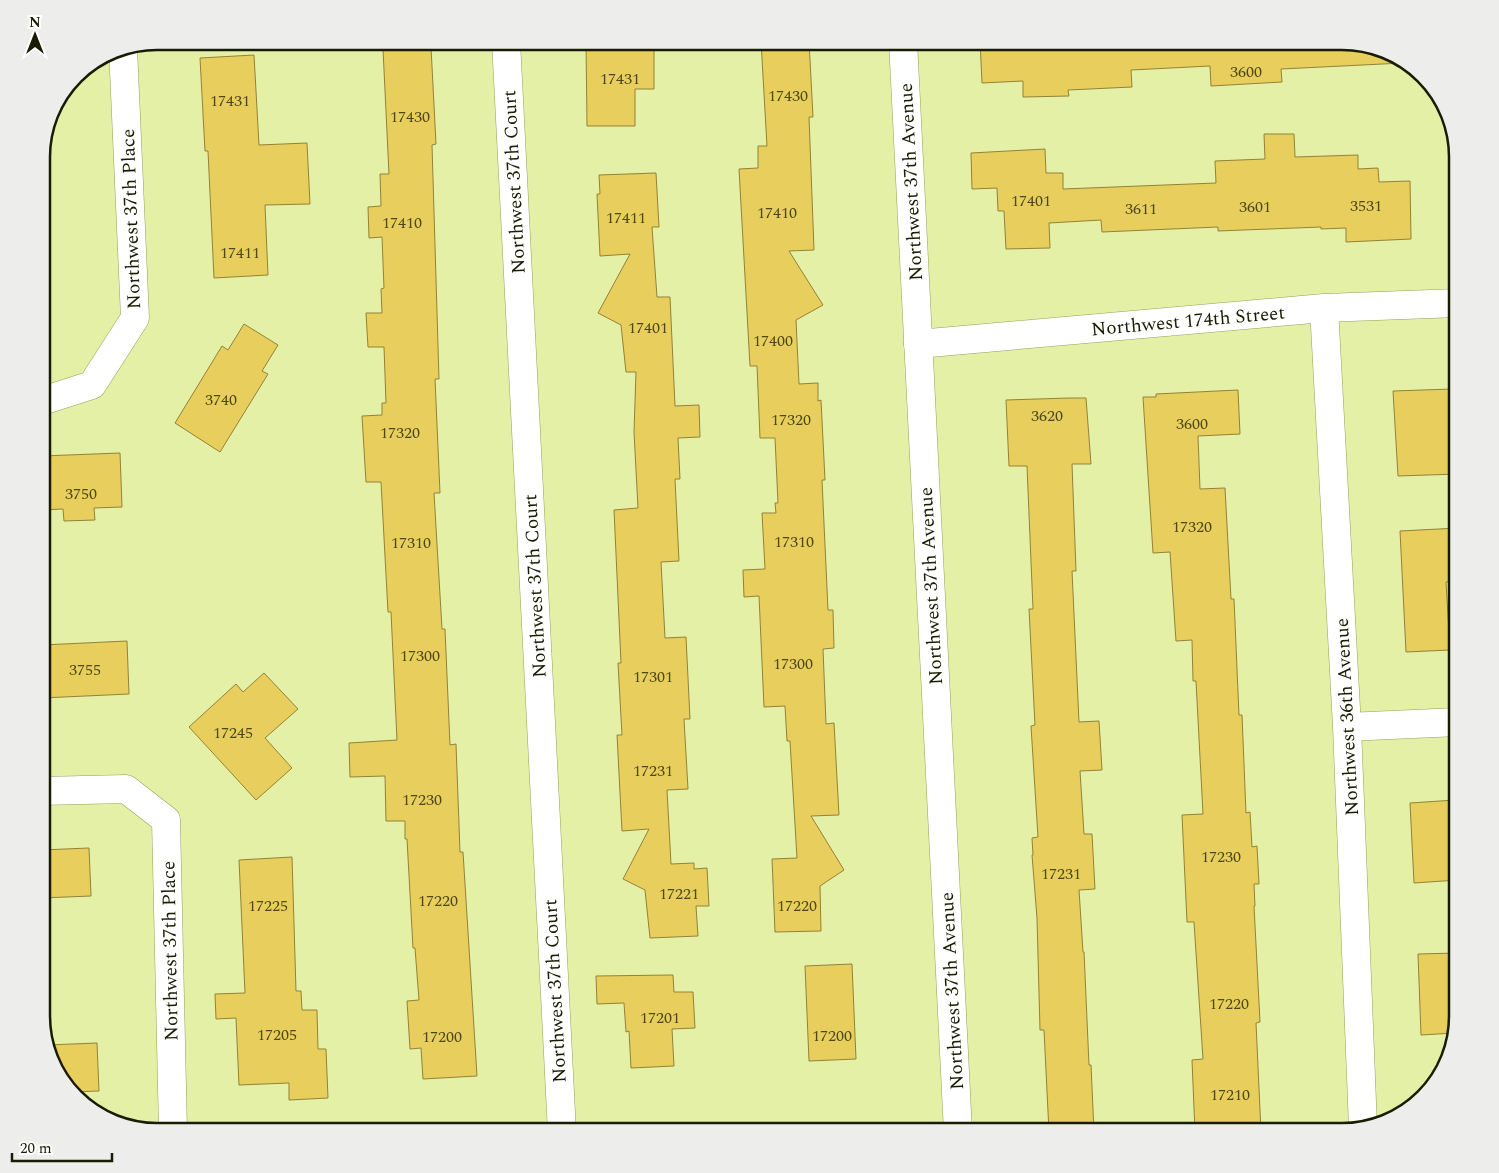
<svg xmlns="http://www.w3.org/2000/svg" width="1499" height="1173" font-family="Spectral,serif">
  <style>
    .building { fill: #e8ce5d; stroke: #938238 }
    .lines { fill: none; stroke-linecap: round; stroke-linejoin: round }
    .street-casing { stroke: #95a058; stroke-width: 29 }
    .secondary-casing { stroke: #95a058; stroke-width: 29 }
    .street { stroke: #fff; stroke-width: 28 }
    .secondary { stroke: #fff; stroke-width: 28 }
    .labels { text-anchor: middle; stroke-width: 4; stroke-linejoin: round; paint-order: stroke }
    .number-label { font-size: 16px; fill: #4d4818 }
    .street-label { font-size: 19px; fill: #191c01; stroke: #fff }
    .rim { fill: none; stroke: #191c01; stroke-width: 2.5 }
  </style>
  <rect width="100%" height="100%" fill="#e3f0a5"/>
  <path class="building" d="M 586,41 L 631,41 L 631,48 L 654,48 L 654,89 L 635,89 L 635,126 L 587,126 Z
    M 761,41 L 809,41 L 813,117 L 809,117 L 814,250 L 789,251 L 823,305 L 796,320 L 799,384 L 818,383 L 818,401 L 821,400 L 825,480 L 822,480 L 828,610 L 833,610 L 834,648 L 823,649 L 826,724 L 834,723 L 839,815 L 811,816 L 844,870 L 820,886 L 821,931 L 775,932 L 772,859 L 797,858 L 790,741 L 787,741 L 785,706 L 764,707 L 759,596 L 744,597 L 743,570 L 765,569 L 762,513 L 776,513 L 775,503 L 778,503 L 775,438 L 760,438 L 757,366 L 750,366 L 739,169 L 758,168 L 758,146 L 767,146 Z
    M 980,41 L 1342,41 L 1386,50 L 1403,61 L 1403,63 L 1281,69 L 1282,82 L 1211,86 L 1210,66 L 1131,70 L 1132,87 L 1068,90 L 1069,96 L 1023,97 L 1023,81 L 982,83 Z
    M 431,47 L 436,144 L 432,145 L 439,379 L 435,379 L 440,493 L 434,493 L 442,629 L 445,629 L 450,745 L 456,744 L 460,852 L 463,852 L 477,1076 L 423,1079 L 421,1048 L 410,1049 L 407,1001 L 419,1000 L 415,948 L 413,948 L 407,839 L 405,839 L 405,821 L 386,821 L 385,776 L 350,777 L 349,743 L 397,740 L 391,612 L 388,612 L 381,482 L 366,482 L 362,416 L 382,415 L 382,403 L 386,403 L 384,347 L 368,347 L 366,313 L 382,313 L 381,289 L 384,288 L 382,237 L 369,238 L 368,207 L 381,206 L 380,174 L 389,174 L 383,49 Z
    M 254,55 L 259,145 L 307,143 L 310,204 L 265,205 L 268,275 L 214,278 L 208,151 L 205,151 L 200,58 Z
    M 1264,134 L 1294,134 L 1295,157 L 1358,155 L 1358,169 L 1378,168 L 1379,182 L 1410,181 L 1411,239 L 1346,242 L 1346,228 L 1321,229 L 1321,227 L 1218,231 L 1218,227 L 1102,232 L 1101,220 L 1049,223 L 1050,248 L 1006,249 L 1004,211 L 998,211 L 997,188 L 972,189 L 971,153 L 1045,149 L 1046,173 L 1063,173 L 1063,189 L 1216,183 L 1215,161 L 1265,159 Z
    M 656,173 L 659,227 L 652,227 L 657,297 L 670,297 L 675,406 L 699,405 L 700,437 L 678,438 L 680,479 L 675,479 L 679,561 L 661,562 L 665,638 L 686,637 L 690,719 L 684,719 L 688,789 L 667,790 L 671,864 L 694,863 L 694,869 L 707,868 L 709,906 L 696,906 L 698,936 L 650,938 L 645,890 L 623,879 L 649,829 L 622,831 L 617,735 L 622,735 L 618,663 L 621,663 L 614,510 L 638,508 L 634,432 L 636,372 L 626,372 L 621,325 L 598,313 L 630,254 L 600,256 L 597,194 L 600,194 L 599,175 Z
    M 244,324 L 278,345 L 262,371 L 268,374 L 220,452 L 175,423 L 222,346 L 228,350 Z
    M 1452,389 L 1454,420 L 1458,420 L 1458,474 L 1398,476 L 1393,391 Z
    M 1238,390 L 1240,434 L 1198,436 L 1200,489 L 1225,488 L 1231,599 L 1234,599 L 1239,715 L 1242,715 L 1246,813 L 1250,812 L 1252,847 L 1257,846 L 1259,884 L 1254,884 L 1255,906 L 1254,906 L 1260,1022 L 1256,1023 L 1261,1132 L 1195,1132 L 1192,1060 L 1203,1059 L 1194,922 L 1187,922 L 1182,815 L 1203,814 L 1196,681 L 1193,681 L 1192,640 L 1176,641 L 1170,552 L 1153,553 L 1143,397 L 1156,397 L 1156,394 Z
    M 1069,398 L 1086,398 L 1091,464 L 1072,464 L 1076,571 L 1072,571 L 1079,722 L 1099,721 L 1102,770 L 1080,771 L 1084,834 L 1092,834 L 1095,889 L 1079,890 L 1083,952 L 1084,952 L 1089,1065 L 1091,1065 L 1094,1132 L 1049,1132 L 1044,1030 L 1040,1030 L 1037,918 L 1032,855 L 1033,855 L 1032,838 L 1038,837 L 1031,726 L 1035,725 L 1029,609 L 1033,609 L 1027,466 L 1009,466 L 1006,400 Z
    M 120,453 L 122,507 L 94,508 L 95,520 L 64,521 L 63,509 L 42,510 L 42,456 Z
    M 1458,528 L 1458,581 L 1446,582 L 1450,650 L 1406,652 L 1400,531 Z
    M 127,641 L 129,694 L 42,698 L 42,645 Z
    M 264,673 L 298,709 L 265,738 L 292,768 L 256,800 L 189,727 L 236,684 L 243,692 Z
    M 1455,800 L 1458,880 L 1414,883 L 1410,803 Z
    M 89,848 L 91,896 L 41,898 L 41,850 Z
    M 292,857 L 296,991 L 301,991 L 302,1010 L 317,1010 L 318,1049 L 326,1049 L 328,1098 L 289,1100 L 289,1083 L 239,1085 L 236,1018 L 216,1019 L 215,994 L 245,993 L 239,860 Z
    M 1458,953 L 1458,1016 L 1454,1033 L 1421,1035 L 1418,954 Z
    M 852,964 L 856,1059 L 809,1061 L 805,966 Z
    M 673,975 L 674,992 L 693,992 L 695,1028 L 672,1029 L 674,1066 L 631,1068 L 629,1031 L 626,1032 L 624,1003 L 597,1004 L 596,976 Z
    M 97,1043 L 99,1091 L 72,1092 L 53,1067 L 47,1045 Z"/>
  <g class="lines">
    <defs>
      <path id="street" d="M 506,41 L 562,1132
        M 1324,308 L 1347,727 L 1363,1127
        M 918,344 L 1324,308 L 1458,303
        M 42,401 L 92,385 L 135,318 L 123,48
        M 1347,727 L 1458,722
        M 41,791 L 126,789 L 166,820 L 173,1132"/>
      <path id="secondary" d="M 903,41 L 958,1132"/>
    </defs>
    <use href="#street" class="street-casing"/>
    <use href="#secondary" class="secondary-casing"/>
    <use href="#street" class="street"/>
    <use href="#secondary" class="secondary"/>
  </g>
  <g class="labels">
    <g class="number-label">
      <text x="1246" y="77">3600</text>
      <text x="620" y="84">17431</text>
      <text x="788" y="101">17430</text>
      <text x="230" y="106">17431</text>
      <text x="410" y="122">17430</text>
      <text x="1031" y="206">17401</text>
      <text x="1366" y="211">3531</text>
      <text x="1255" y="212">3601</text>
      <text x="1141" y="214">3611</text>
      <text x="777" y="218">17410</text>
      <text x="626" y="223">17411</text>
      <text x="402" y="228">17410</text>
      <text x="240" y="258">17411</text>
      <text x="648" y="333">17401</text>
      <text x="773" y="346">17400</text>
      <text x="221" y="405">3740</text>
      <text x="1047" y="421">3620</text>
      <text x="791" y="425">17320</text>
      <text x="1192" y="429">3600</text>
      <text x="400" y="438">17320</text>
      <text x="81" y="499">3750</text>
      <text x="1192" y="532">17320</text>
      <text x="794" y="547">17310</text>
      <text x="411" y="548">17310</text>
      <text x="420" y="661">17300</text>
      <text x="793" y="669">17300</text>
      <text x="85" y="675">3755</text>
      <text x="653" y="682">17301</text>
      <text x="233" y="738">17245</text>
      <text x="653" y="776">17231</text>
      <text x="422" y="805">17230</text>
      <text x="1221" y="862">17230</text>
      <text x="1061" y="879">17231</text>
      <text x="679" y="899">17221</text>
      <text x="438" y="906">17220</text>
      <text x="268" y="911">17225</text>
      <text x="797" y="911">17220</text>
      <text x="1229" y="1009">17220</text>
      <text x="660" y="1023">17201</text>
      <text x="277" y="1040">17205</text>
      <text x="832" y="1041">17200</text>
      <text x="442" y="1042">17200</text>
      <text x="1230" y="1100">17210</text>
    </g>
    <g class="street-label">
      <text transform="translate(513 182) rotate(-93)" y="7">Northwest 37th Court</text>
      <text transform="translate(910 182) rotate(-93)" y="7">Northwest 37th Avenue</text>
      <text transform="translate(130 219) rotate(-92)" y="7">Northwest 37th Place</text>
      <text transform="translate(1188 320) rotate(-5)" y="7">Northwest 174th Street</text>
      <text transform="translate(534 586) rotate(-93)" y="7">Northwest 37th Court</text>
      <text transform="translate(930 586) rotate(-93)" y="7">Northwest 37th Avenue</text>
      <text transform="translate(1346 717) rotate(-93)" y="7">Northwest 36th Avenue</text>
      <text transform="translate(169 951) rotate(-91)" y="7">Northwest 37th Place</text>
      <text transform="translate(554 991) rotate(-93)" y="7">Northwest 37th Court</text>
      <text transform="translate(951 991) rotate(-93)" y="7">Northwest 37th Avenue</text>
    </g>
  </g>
  <path d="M0 0H1499V1173H0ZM157 50H1342A107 107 0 0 1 1449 157V1016A107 107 0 0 1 1342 1123H157A107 107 0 0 1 50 1016V157A107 107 0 0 1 157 50Z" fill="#ededeb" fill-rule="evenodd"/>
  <path class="rim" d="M157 50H1342A107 107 0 0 1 1449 157V1016A107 107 0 0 1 1342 1123H157A107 107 0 0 1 50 1016V157A107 107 0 0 1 157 50Z"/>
  <g transform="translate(35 35)" stroke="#ffffff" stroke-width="4" paint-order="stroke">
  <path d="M0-4L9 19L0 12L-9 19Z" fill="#191c01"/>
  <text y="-8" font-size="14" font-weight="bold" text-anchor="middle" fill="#191c01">N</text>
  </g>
  <path d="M12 1153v8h100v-8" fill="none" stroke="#191c01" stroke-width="2.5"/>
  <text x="20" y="1153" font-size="15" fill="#191c01" stroke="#ffffff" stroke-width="4" paint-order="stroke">20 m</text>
</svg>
